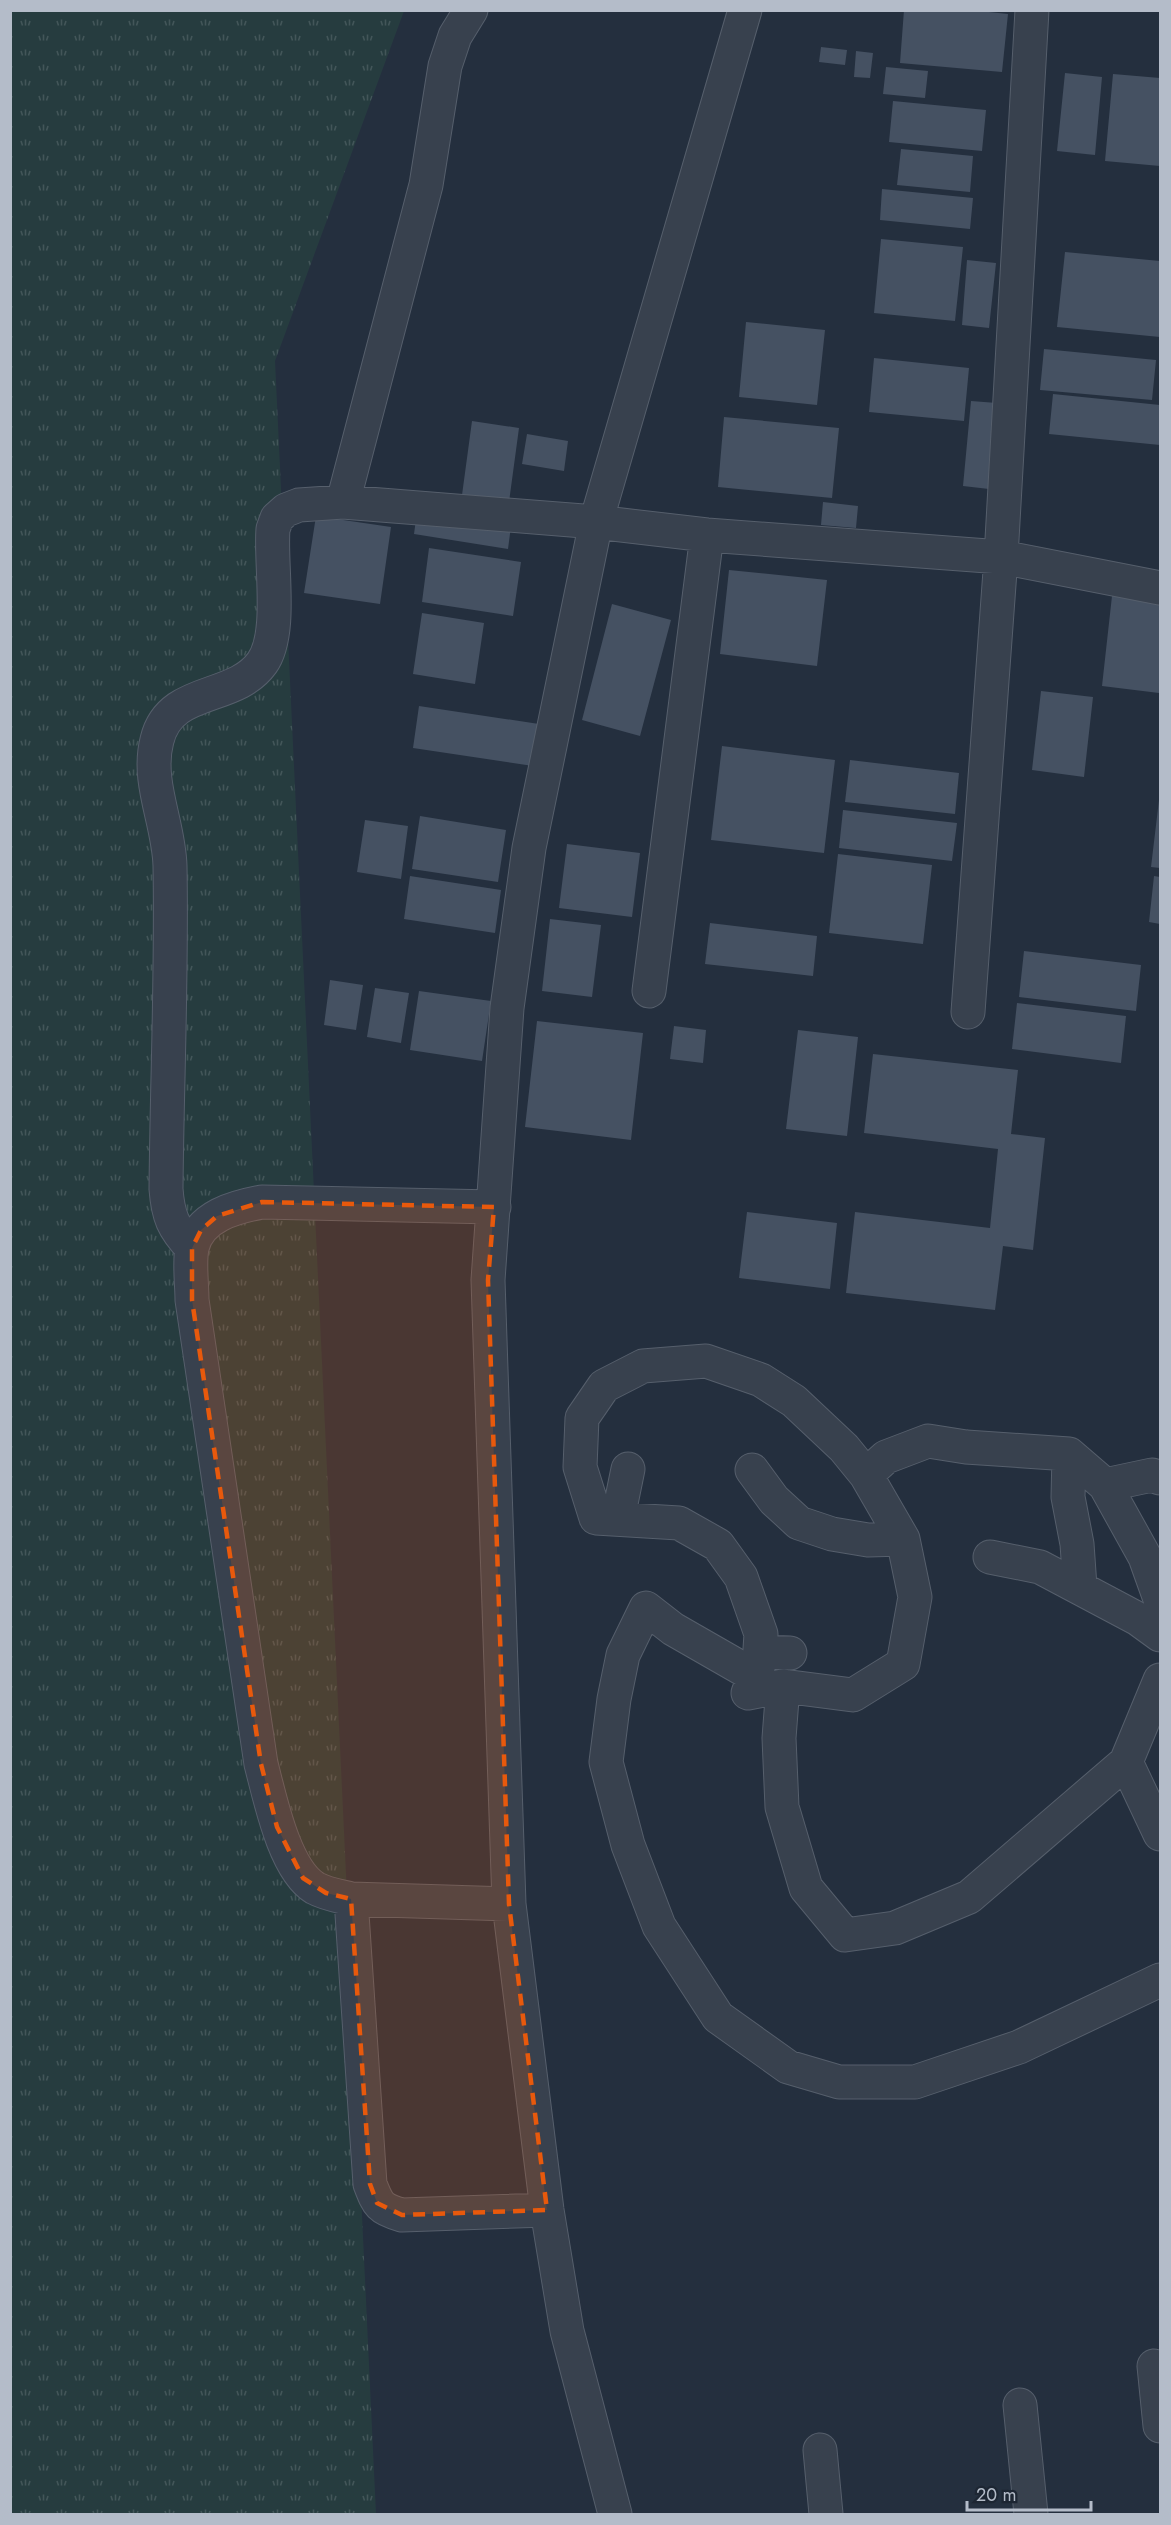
<svg xmlns="http://www.w3.org/2000/svg" width="1171" height="2525" font-family="Jost,sans-serif">
  <style>
    .grass { fill: url(#grass-tufts) }
    .building { fill: #455162 }
    .lines { fill: none; stroke-linecap: round; stroke-linejoin: round }
    .minor-casing { stroke: #565f6c; stroke-width: 35 }
    .minor { stroke: #38414e; stroke-width: 33 }
    .marked { fill: #e8590c; fill-opacity: 0.2; stroke: #e8590c; stroke-width: 4.5; stroke-dasharray: 12 8; stroke-linejoin: round }
  </style>
  <defs>
    <pattern id="grass-tufts" width="24" height="20" patternUnits="userSpaceOnUse" patternTransform="scale(1.5)"><rect width="24" height="20" fill="#263c3f"/><path d="M3 7l-1-3M5 7V3M7 7l1-3M15 17l-1-3M17 17v-4M19 17l1-3" fill="none" stroke="#435659"/></pattern>
  </defs>
  <rect width="100%" height="100%" fill="#242f3e"/>
  <path class="grass" d="M 11,11 L 404,11 L 275,361 L 376,2514 L 11,2514 Z"/>
  <path class="building" d="M 904,10 L 970,10 L 1008,14 L 1002,72 L 900,63 Z
    M 821,47 L 847,50 L 845,65 L 819,62 Z
    M 856,51 L 873,53 L 870,78 L 854,77 Z
    M 886,67 L 928,71 L 925,98 L 883,94 Z
    M 1065,73 L 1102,77 L 1095,155 L 1057,151 Z
    M 1113,74 L 1160,78 L 1160,166 L 1105,161 Z
    M 893,101 L 986,110 L 982,151 L 889,142 Z
    M 901,149 L 973,156 L 970,192 L 897,185 Z
    M 882,189 L 973,198 L 970,229 L 880,220 Z
    M 881,239 L 963,247 L 955,321 L 874,313 Z
    M 1065,252 L 1160,261 L 1160,337 L 1057,327 Z
    M 967,260 L 996,263 L 989,328 L 962,325 Z
    M 746,322 L 825,330 L 817,405 L 739,397 Z
    M 1044,349 L 1156,360 L 1152,400 L 1040,390 Z
    M 874,358 L 969,368 L 964,421 L 869,412 Z
    M 1053,394 L 1160,405 L 1160,445 L 1049,434 Z
    M 971,401 L 997,403 L 989,489 L 963,486 Z
    M 724,417 L 839,428 L 832,498 L 718,487 Z
    M 472,421 L 519,428 L 509,502 L 462,495 Z
    M 527,434 L 568,441 L 564,471 L 522,464 Z
    M 823,502 L 858,506 L 856,528 L 821,525 Z
    M 417,512 L 511,526 L 508,549 L 414,534 Z
    M 316,516 L 391,527 L 380,604 L 304,593 Z
    M 429,548 L 521,562 L 513,616 L 422,602 Z
    M 729,570 L 827,580 L 817,666 L 720,654 Z
    M 1112,596 L 1160,601 L 1159,693 L 1102,686 Z
    M 612,604 L 671,620 L 640,736 L 582,720 Z
    M 422,613 L 484,623 L 475,684 L 413,674 Z
    M 1041,691 L 1093,697 L 1084,777 L 1032,770 Z
    M 419,706 L 539,724 L 533,766 L 413,748 Z
    M 722,746 L 835,760 L 824,853 L 711,840 Z
    M 850,760 L 959,773 L 955,814 L 845,802 Z
    M 1159,800 L 1160,800 L 1160,868 L 1151,867 Z
    M 843,810 L 957,823 L 952,861 L 839,848 Z
    M 420,816 L 506,830 L 498,882 L 412,869 Z
    M 365,820 L 408,826 L 401,879 L 357,872 Z
    M 567,844 L 640,853 L 632,917 L 559,908 Z
    M 838,854 L 932,865 L 923,944 L 829,933 Z
    M 410,876 L 501,890 L 495,933 L 404,919 Z
    M 1154,876 L 1160,877 L 1160,924 L 1149,922 Z
    M 550,919 L 601,925 L 592,997 L 542,991 Z
    M 710,923 L 817,936 L 813,976 L 705,964 Z
    M 1024,951 L 1141,965 L 1136,1011 L 1019,997 Z
    M 330,980 L 363,985 L 356,1030 L 324,1025 Z
    M 375,988 L 409,993 L 401,1043 L 367,1037 Z
    M 419,991 L 491,1001 L 482,1061 L 410,1050 Z
    M 1017,1003 L 1126,1016 L 1121,1063 L 1012,1049 Z
    M 537,1021 L 643,1033 L 631,1140 L 525,1127 Z
    M 674,1026 L 706,1030 L 703,1063 L 670,1059 Z
    M 798,1030 L 858,1037 L 847,1136 L 786,1129 Z
    M 873,1054 L 1018,1070 L 1011,1134 L 1045,1138 L 1033,1250 L 1003,1246 L 995,1310 L 846,1293 L 855,1212 L 990,1228 L 998,1149 L 864,1133 Z
    M 747,1212 L 837,1223 L 830,1289 L 739,1278 Z"/>
  <g class="lines">
    <defs>
      <path id="minor" d="M 343,502 L 426,185 L 445,66 L 455,36 L 471,10
        M 649,991 L 707,535
        M 968,1012 L 1001,557 L 1032,10
        M 192,1248 C 173,1228 168,1216 166,1189 C 167,1081 172,973 170,866 C 169,823 146,782 157,740 C 170,686 234,702 262,663 C 283,634 270,564 273,529 L 277,518 L 286,510 L 299,505 L 343,502 L 596,522 L 707,535 L 1001,557 L 1160,588
        M 706,1361 L 761,1380 L 794,1401 L 844,1448 L 866,1475 L 903,1539 L 915,1597 L 903,1664 L 853,1695 L 783,1686 L 748,1693 L 759,1664 L 761,1634 L 741,1577 L 718,1545 L 679,1523 L 596,1518 L 580,1467 L 582,1418 L 604,1386 L 643,1366 Z
        M 1069,1454 L 1068,1497 L 1077,1544 L 1080,1587
        M 752,1470 L 774,1500 L 799,1523 L 832,1534 L 868,1540 L 903,1539
        M 866,1475 L 886,1457 L 928,1441 L 966,1447 L 1069,1454 L 1105,1485 L 1145,1557 L 1160,1599
        M 1105,1485 L 1152,1475 L 1160,1478
        M 618,1518 L 628,1469
        M 990,1557 L 1040,1567 L 1138,1619 L 1160,1635
        M 760,1652 L 790,1653
        M 755,1676 L 673,1629 L 646,1608 L 623,1655 L 614,1699 L 606,1762 L 628,1845 L 659,1926 L 718,2017 L 788,2067 L 839,2082 L 915,2082 L 1019,2047 L 1160,1980
        M 783,1686 L 779,1738 L 782,1807 L 806,1888 L 845,1935 L 895,1928 L 969,1897 L 1126,1762 L 1160,1834
        M 1126,1762 L 1160,1680
        M 351,1899 C 339,1896 326,1894 315,1888 C 284,1869 270,1798 261,1764 L 192,1300 C 192,1284 189,1263 192,1248 C 199,1216 235,1207 262,1202 L 494,1207
        M 509,1904 L 351,1899 L 370,2184 C 378,2205 380,2209 402,2215 L 547,2210
        M 1154,2366 L 1160,2426
        M 1020,2405 L 1031,2514
        M 820,2450 L 826,2514
        M 615,2514 L 567,2331 L 547,2210 L 509,1904 L 488,1280 L 507,1008 L 529,848 L 596,522 L 745,10"/>
    </defs>
    <use href="#minor" class="minor-casing"/>
    <use href="#minor" class="minor"/>
  </g>
  <path class="marked" d="M 262,1202 L 494,1207 L 488,1280 L 509,1904 L 547,2210 L 402,2215 L 377,2203 L 370,2184 L 351,1899 L 326,1893 L 303,1878 L 277,1827 L 261,1764 L 192,1300 L 192,1248 L 201,1230 L 217,1216 Z"/>
  <rect width="1171" height="2525" fill="none" stroke="#b4bcc9" stroke-width="24"/>
  <path d="M967 2501v9h124v-9" fill="none" stroke="#b4bcc9" stroke-width="3"/>
  <text x="976" y="2501" font-size="18" fill="#b4bcc9" stroke="#1d2633" stroke-width="4.5" paint-order="stroke">20 m</text>
</svg>
